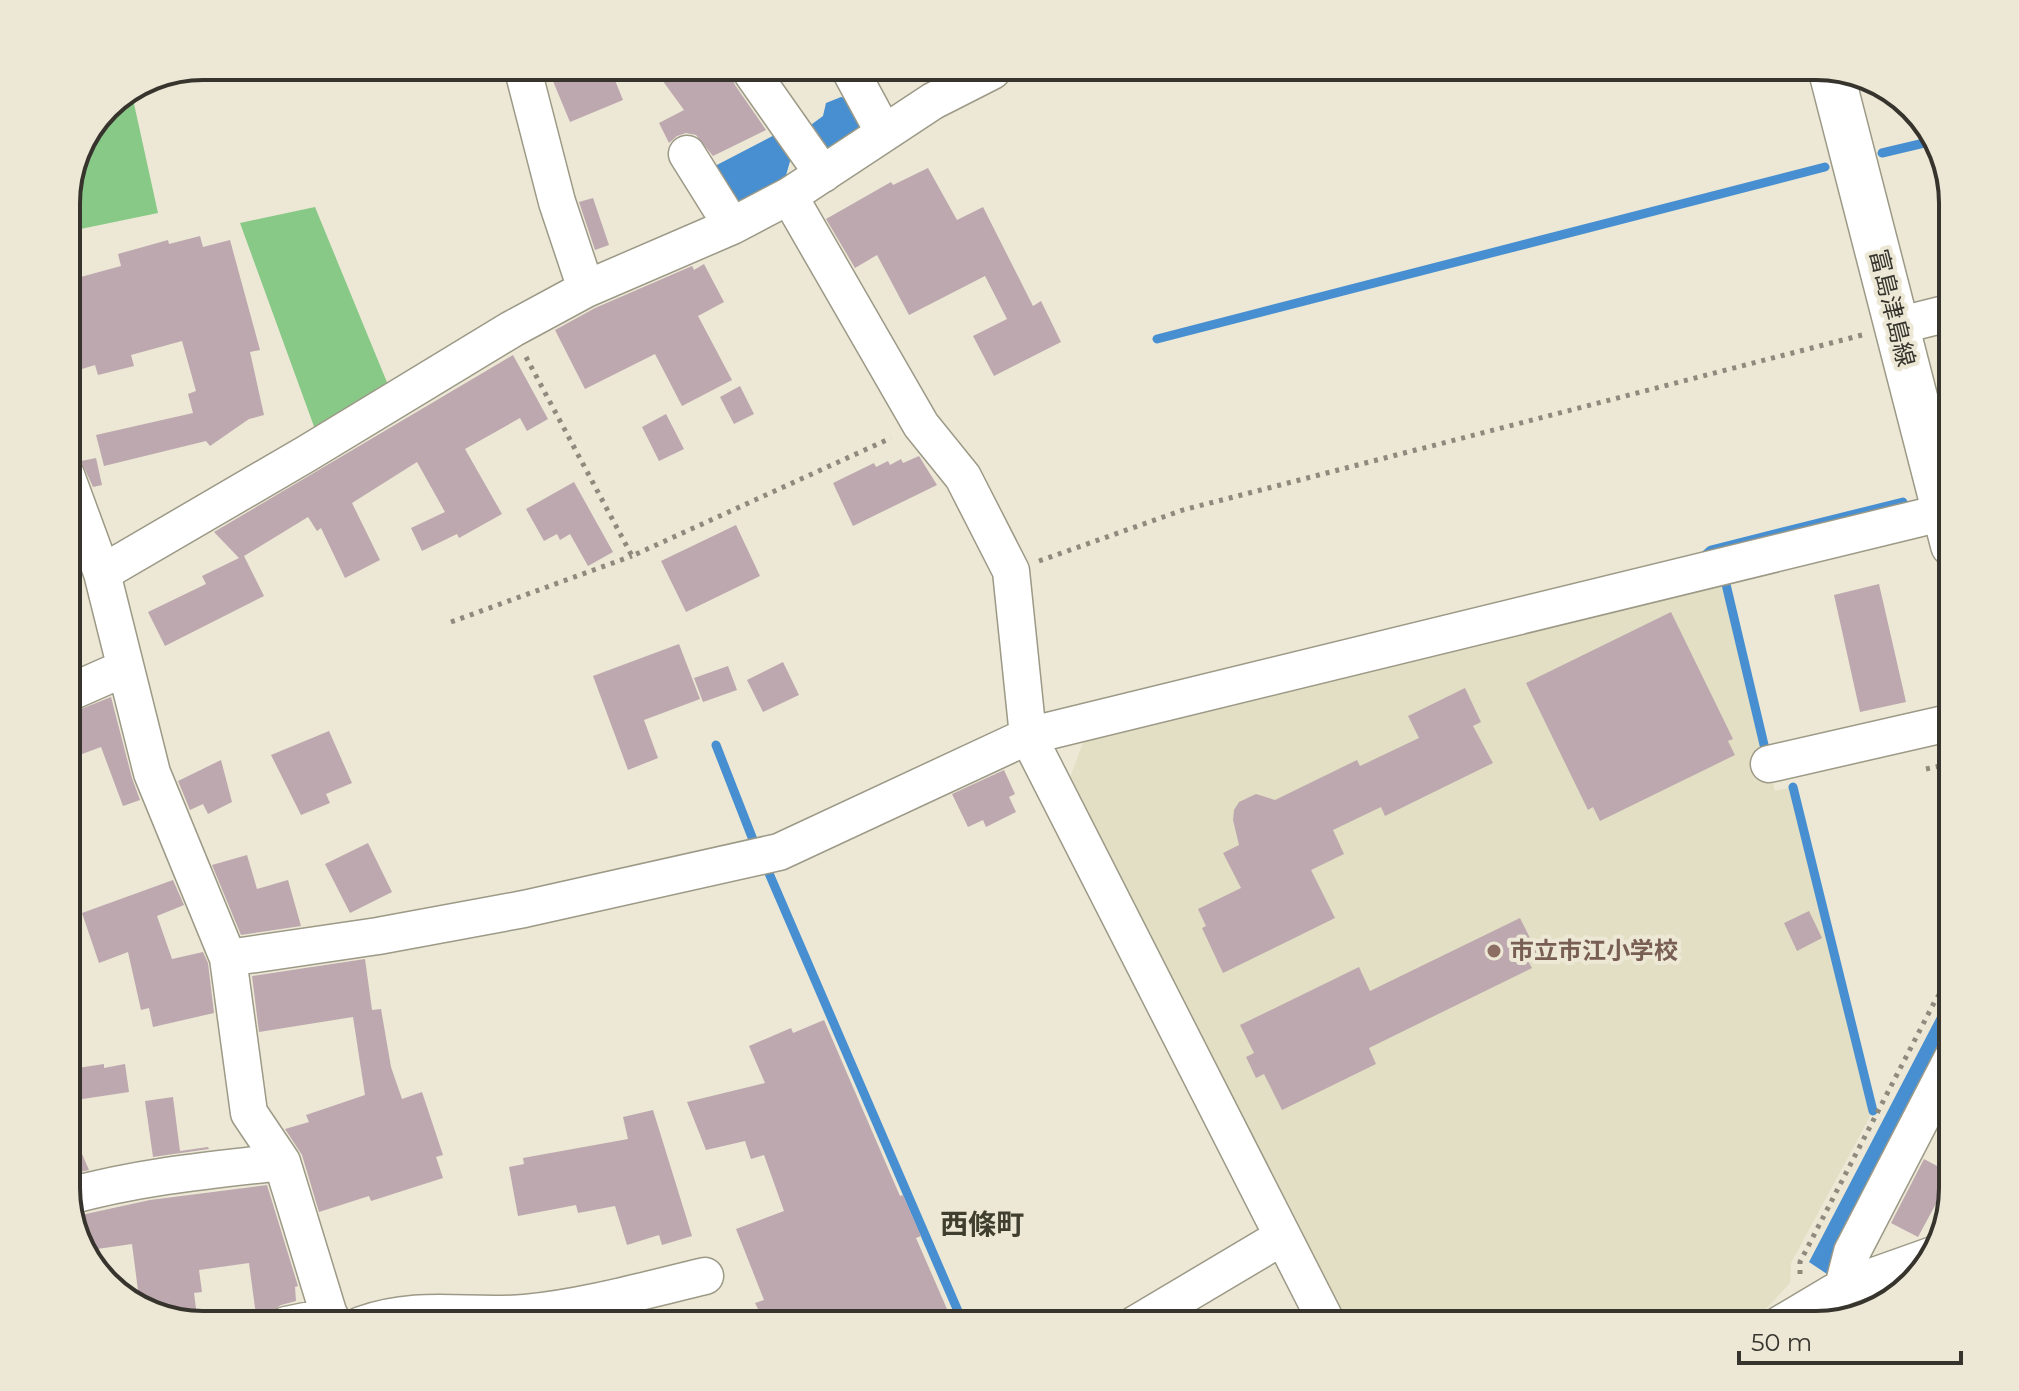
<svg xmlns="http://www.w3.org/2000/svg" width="2019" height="1391" font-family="Montserrat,'Noto Sans JP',sans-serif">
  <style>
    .built { fill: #e2dfc4 }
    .green { fill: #89c988 }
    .water { fill: #478fd0 }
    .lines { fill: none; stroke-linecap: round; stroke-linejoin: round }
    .stream { stroke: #478fd0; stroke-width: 9 }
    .building { fill: #bda8af }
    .minor-casing { stroke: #9c9987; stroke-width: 39 }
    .major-casing { stroke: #9c9987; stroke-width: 47 }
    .path { stroke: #8e8b7e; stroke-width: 5; stroke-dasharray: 4 6; stroke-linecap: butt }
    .minor { stroke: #fff; stroke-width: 36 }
    .major { stroke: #fff; stroke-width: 44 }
    .education-dot { fill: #8d6e63; stroke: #ece8d5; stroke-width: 3 }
    .labels { text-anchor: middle; stroke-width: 8; stroke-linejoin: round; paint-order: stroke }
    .street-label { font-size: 24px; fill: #36342d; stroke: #ece8d5 }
    .education-label { font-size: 24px; font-weight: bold; fill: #785e54; stroke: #ece8d5; text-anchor: start }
    .quarter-label { font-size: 28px; font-weight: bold; fill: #403e2e; stroke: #ece8d5 }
    .rim { fill: none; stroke: #36342d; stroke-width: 4 }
  </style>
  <rect width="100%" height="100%" fill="#ece8d5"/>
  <path class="built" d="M 1725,580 L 1775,791 L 1793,787 L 1873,1111 L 1791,1263 L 1790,1283 L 1751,1325 L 1345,1325 L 1068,783 L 1084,740 Z"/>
  <path class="green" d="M 131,90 L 158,213 L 66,232 L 66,195 L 106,106 Z
    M 315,207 L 391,392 L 316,432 L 240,223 Z"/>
  <path class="water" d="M 841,97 L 850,99 L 863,120 L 860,130 L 828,154 L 808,127 L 823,116 L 826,103 Z
    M 784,130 L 795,150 C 789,160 788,172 783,184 L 746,203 L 733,198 L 713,167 Z
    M 1953,991 L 1953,1037 L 1830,1276 L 1809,1262 L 1943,1005 Z"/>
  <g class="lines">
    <path class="stream" d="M 132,92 L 186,76
      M 1882,153 L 1937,140
      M 1157,339 L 1825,167
      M 1703,557 L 1711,550 L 1903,502
      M 1725,580 L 1765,749
      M 716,745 L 757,850
      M 1793,787 L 1873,1111
      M 768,871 L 964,1325"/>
  </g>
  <path class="building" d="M 612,73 L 623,100 L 570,122 L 550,74 Z
    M 657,73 L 731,73 L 735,85 L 766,130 L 713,156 L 696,135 L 686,133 L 677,136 L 669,143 L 659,123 L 684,110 Z
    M 928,168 L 957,220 L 983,207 L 1033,306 L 1041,301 L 1061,342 L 994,376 L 973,336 L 1007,319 L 985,276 L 909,315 L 877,255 L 855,268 L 826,219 L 891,182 L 893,185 Z
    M 593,198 L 609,245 L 595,250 L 579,202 Z
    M 200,236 L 203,247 L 230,240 L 260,350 L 250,352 L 264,415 L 249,419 L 210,446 L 206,441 L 104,466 L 96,435 L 193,413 L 188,394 L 196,391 L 182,341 L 131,355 L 134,366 L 98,375 L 95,365 L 72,372 L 66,351 L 66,281 L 121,266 L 118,254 L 168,240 L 169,244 Z
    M 704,264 L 724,302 L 698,316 L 732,380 L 682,406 L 655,354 L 585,389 L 555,330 L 595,308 L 692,266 L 694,270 Z
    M 513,355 L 548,419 L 527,431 L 520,418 L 465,449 L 502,514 L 459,538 L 457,534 L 422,551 L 411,528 L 445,512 L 417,462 L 352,503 L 380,560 L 345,578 L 321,528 L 317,531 L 308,517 L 244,556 L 264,596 L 165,646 L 148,612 L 206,584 L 202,576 L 239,558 L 214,532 Z
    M 740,386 L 754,414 L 734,424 L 720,397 Z
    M 666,414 L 684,449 L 659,461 L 642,427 Z
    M 919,456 L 937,485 L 853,526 L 833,483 L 874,463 L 876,467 L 888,461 L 890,465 L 901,459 L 903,463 Z
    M 96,458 L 102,485 L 93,487 L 81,461 Z
    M 574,482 L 613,552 L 588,566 L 570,534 L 560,540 L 557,534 L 544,541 L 526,509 Z
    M 736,525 L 760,576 L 686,612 L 661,561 Z
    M 1879,584 L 1906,702 L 1860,712 L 1834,595 Z
    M 1671,612 L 1733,739 L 1728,741 L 1735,755 L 1600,821 L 1593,807 L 1588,810 L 1526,683 Z
    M 679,644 L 700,699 L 644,720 L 658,758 L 628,770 L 593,676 Z
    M 783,662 L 799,695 L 763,712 L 747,680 Z
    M 728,666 L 737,690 L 703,702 L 694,678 Z
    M 1465,688 L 1481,722 L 1473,726 L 1493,763 L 1385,816 L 1381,807 L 1333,830 L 1344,854 L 1311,870 L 1335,918 L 1223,973 L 1202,928 L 1206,926 L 1198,909 L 1241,888 L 1223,853 L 1239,845 L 1233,820 L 1234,810 L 1239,802 L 1256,794 L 1275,800 L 1357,760 L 1360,766 L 1419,738 L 1408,716 Z
    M 111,697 L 132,778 L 140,800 L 123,806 L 101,747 L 66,760 L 66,715 Z
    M 329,731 L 352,783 L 326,794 L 330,803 L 301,815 L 271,755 Z
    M 221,760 L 232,802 L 208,814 L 203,804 L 190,810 L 178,781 Z
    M 1004,770 L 1015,794 L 1009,797 L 1016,812 L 986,827 L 983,820 L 968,827 L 952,794 Z
    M 368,843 L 392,892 L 350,913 L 325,864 Z
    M 247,855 L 257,889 L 288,880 L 301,926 L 241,935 L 212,865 Z
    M 173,880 L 184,905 L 157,916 L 172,959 L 203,952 L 208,963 L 214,1013 L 153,1027 L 149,1008 L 141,1010 L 128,952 L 99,963 L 82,913 Z
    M 1809,911 L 1822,938 L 1797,951 L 1784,923 Z
    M 1520,918 L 1539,956 L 1528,961 L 1532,968 L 1369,1048 L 1376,1064 L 1282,1110 L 1264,1074 L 1256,1078 L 1246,1057 L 1254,1053 L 1240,1025 L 1359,967 L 1370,991 Z
    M 365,959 L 372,1010 L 381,1009 L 391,1067 L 402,1099 L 422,1092 L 443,1155 L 436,1157 L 443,1178 L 371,1201 L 369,1196 L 319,1212 L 302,1155 L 285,1129 L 309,1122 L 306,1115 L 365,1095 L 353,1017 L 259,1032 L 252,976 Z
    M 824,1020 L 900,1196 L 903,1195 L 921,1236 L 916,1238 L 954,1325 L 766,1325 L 755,1303 L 764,1300 L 736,1229 L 784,1211 L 764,1155 L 751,1159 L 745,1141 L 706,1150 L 687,1102 L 765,1083 L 749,1046 L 791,1028 L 793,1033 Z
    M 104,1064 L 104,1068 L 125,1064 L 129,1092 L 76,1100 L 71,1069 Z
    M 173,1097 L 180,1151 L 208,1147 L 209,1149 L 153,1157 L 145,1101 Z
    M 653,1110 L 692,1236 L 662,1245 L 659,1235 L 627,1245 L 615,1206 L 578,1213 L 576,1205 L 518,1216 L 509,1167 L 524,1164 L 523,1158 L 628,1139 L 623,1117 Z
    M 66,1117 L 89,1170 L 66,1175 Z
    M 1924,1159 L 1952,1174 L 1918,1237 L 1891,1223 Z
    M 267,1185 L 298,1286 L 295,1287 L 296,1301 L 281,1305 L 269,1313 L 256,1315 L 249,1263 L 199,1270 L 202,1292 L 194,1293 L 198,1324 L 140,1306 L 132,1244 L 83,1251 L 72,1217 L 150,1200 Z"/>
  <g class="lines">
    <defs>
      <path id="minor" d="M 851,72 L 884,133
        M 752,73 L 823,174
        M 524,74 L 557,202 L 586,289
        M 687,154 L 732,226
        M 789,196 L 921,425 L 963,477 L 1011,571 L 1028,736 L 1328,1325
        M 1897,326 L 1953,312
        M 66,475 L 102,573 L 152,773 L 228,958 L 249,1113 L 282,1162 L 332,1325
        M 102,573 L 306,454 L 512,329 L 586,289 L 732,226 L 789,196 L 933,101 L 992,71
        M 66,694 L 125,668
        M 1769,764 L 1953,722
        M 228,958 L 378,936 L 524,909 L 779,852 L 1028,736 L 1945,512
        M 66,1197 C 137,1177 209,1170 282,1162
        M 1843,1287 L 1852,1252 L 1953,1057
        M 286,1325 L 330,1316
        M 361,1325 C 420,1304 467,1318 525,1313 C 586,1307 646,1290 705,1276
        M 1134,1325 L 1282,1237
        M 1779,1325 L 1843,1287 L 1933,1255"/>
      <path id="major" d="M 1831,71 L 1953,545"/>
    </defs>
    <use href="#minor" class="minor-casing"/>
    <use href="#major" class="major-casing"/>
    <path class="path" d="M 526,357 L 632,556 L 891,438
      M 1039,561 L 1183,510 L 1862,335
      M 451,622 L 632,556
      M 1926,769 L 1953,763
      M 1800,1274 L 1800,1262 L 1935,1001 L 1953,973"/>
    <use href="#minor" class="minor"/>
    <use href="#major" class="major"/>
  </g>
  <circle class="education-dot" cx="1494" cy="951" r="8"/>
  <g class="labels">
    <g class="street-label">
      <text transform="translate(1892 308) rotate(76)" y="8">富島津島線</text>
    </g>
    <g class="education-label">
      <text x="1510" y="959">市立市江小学校</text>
    </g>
    <g class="quarter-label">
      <text x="982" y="1234">西條町</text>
    </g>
  </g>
  <path d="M0 0H2019V1391H0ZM203 80H1816A123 123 0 0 1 1939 203V1188A123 123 0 0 1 1816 1311H203A123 123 0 0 1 80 1188V203A123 123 0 0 1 203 80Z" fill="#ece8d5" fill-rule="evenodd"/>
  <path class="rim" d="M203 80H1816A123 123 0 0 1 1939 203V1188A123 123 0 0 1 1816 1311H203A123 123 0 0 1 80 1188V203A123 123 0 0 1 203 80Z"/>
  <path d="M1739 1351v12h222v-12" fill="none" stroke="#36342d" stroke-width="4"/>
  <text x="1751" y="1351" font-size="24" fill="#36342d" stroke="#ece8d5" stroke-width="6" paint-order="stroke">50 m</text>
</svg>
